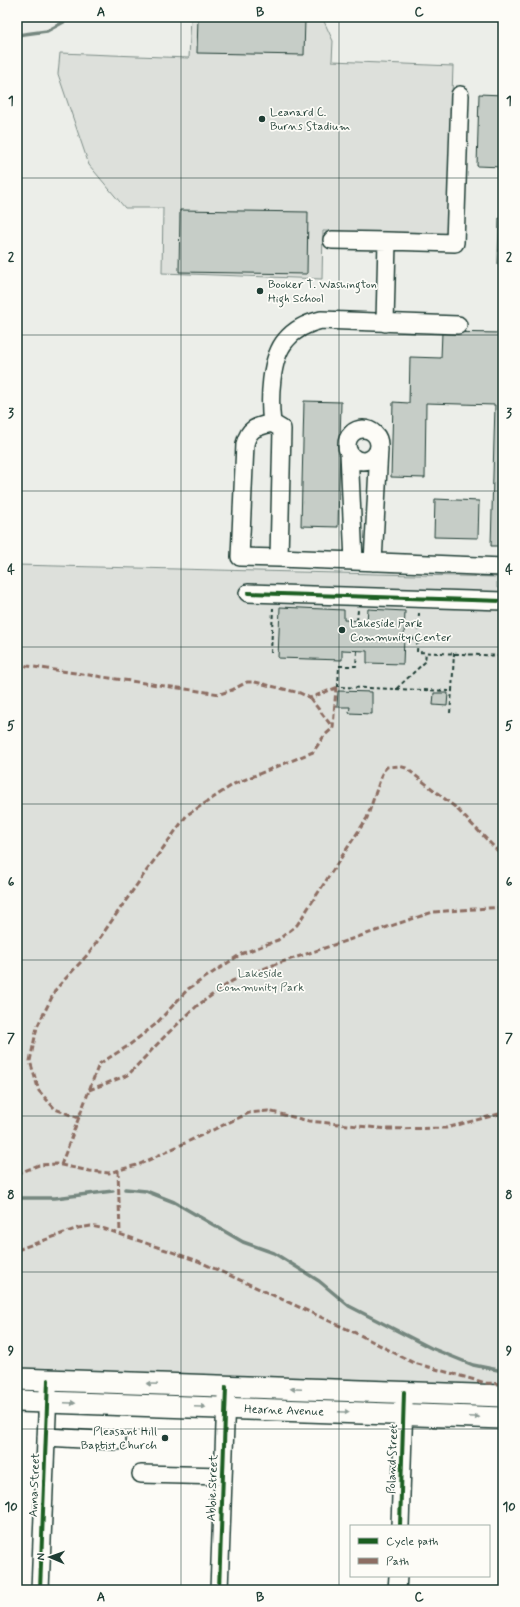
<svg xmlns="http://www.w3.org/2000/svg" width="520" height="1607" font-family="Mynerve,sans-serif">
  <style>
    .built { fill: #eceee9 }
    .green { fill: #dde0db; stroke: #7e8e88 }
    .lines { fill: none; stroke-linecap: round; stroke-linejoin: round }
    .stream { stroke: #75877f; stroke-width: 3.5 }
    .building { fill: #c6cdc7; stroke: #1f3d34 }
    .minor-casing { stroke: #1f3d34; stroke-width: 20 }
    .major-casing { stroke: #1f3d34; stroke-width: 24 }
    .path { stroke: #1f3d34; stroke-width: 2; stroke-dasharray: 4 3; stroke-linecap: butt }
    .minor { stroke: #fdfcf7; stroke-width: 17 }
    .major { stroke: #fdfcf7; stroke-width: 21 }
    .quiet { stroke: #8d6e63; stroke-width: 3; stroke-dasharray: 6 3; stroke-linecap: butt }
    .cycleway-casing { stroke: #fdfcf7; stroke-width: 6 }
    .cycleway { stroke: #1b5e20; stroke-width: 4 }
    .oneway { fill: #8e9c96 }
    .grid { fill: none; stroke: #1f3d34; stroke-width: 1; stroke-opacity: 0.55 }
    .poi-dot { fill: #1f3d34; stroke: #fdfcf7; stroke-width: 1.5 }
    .labels { text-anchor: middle; stroke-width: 3.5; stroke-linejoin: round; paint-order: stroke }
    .poi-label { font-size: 12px; fill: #1f3d34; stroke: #fdfcf7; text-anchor: start }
    .park-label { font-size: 12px; fill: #455e55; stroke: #fdfcf7 }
    .street-label { font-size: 12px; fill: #1f3d34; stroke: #fdfcf7 }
    .neatline { fill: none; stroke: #1f3d34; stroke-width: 1.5 }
    .grid-label { font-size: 13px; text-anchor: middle; font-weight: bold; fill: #1f3d34 }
  </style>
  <rect width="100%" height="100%" fill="#fdfcf7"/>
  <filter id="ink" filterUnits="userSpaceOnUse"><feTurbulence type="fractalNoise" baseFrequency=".025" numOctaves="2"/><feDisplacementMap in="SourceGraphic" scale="8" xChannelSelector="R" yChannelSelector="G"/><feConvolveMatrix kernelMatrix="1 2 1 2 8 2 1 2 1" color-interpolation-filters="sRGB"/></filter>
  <g filter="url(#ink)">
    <path class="built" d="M 17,17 L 503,17 L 503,588 L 497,588 L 497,577 L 17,565 Z"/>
    <path class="green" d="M 191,17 L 322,17 L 333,41 L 332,61 L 453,66 L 447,234 L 323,231 L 322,279 L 162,273 L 163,208 L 125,208 L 89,165 L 58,74 L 60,53 L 189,58 Z
      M 17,565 L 497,577 L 497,588 L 503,588 L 503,1386 L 17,1372 Z"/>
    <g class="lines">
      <path class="stream" d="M 17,35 L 47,31 L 73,17
        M 125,1189 L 146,1191 L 174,1202 L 243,1242 L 274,1253 L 319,1281 L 349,1306 L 431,1348 L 473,1365 L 503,1371
        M 17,1198 L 55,1198 L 113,1191"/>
    </g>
    <path class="building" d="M 198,17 L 305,18 L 304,55 L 197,53 Z
      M 479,94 L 503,95 L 503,167 L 477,166 Z
      M 180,210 L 308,212 L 307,274 L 179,272 Z
      M 499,218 L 503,219 L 503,265 L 498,264 Z
      M 442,332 L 503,333 L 503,546 L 491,546 L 495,405 L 426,403 L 425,478 L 391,477 L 393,402 L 409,403 L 410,357 L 441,358 Z
      M 304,401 L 341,402 L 338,527 L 301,526 Z
      M 435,499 L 479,501 L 478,538 L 434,537 Z
      M 280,607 L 344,610 L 344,620 L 367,621 L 368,609 L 405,611 L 403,664 L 367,663 L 367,651 L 342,650 L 342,660 L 278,658 Z
      M 338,691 L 372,692 L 372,714 L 349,713 L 350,707 L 337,707 Z
      M 434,693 L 448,693 L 447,706 L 433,705 Z"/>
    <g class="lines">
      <defs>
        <path id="minor" d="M 332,240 L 387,241
          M 385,323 L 387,241 L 455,243 L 460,95
          M 458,325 L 321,320 C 308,323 295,329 286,340 C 270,358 269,400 272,423 L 282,429 L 279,558 L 503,567
          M 272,423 C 256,427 249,428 245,444 L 240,557 L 279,558
          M347 445a16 16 0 1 1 32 0a16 16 0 1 1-32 0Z
          M 349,452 L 354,561
          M 373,562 L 379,449
          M 248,593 L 503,601
          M 46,1437 L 117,1441
          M 141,1474 L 223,1476
          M 400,1526 L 404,1403
          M 40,1590 L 48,1391
          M 219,1590 L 226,1397
          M 397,1590 L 398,1576"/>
        <path id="major" d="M 17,1379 L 503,1396
          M 17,1401 L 503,1418"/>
      </defs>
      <use href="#minor" class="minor-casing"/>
      <use href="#major" class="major-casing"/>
      <path class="path" d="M 419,613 L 417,652 L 503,656
        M 357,621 L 358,610
        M 404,638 L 418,639
        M 357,651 L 356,666 L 339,666 L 338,687 L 396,689 L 425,662 L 426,652
        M 271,653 L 273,608
        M 396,689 L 452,691 L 454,653
        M 450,713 L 452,691"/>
      <use href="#minor" class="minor"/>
      <use href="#major" class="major"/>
      <path class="quiet" d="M 17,662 L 27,666 L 220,694 L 232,690 L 247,682 L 255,682 L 300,693 L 310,698 L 338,687
        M 310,698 L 333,728
        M 89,1090 L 128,1075 L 166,1035 L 198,1005 L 232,981 L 276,964 L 433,912 L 503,907
        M 79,1118 L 55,1109 L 39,1091 L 30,1061 L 37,1027 L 56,989 L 90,952 L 145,873 L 187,815 L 234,784 L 313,752 L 324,736 L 333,728 L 336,688
        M 61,1165 L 99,1064 L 128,1046 L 156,1024 L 188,989 L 241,954 L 278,940 L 297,925 L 367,818 L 383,771 L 387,767 L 399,766 L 406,768 L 455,807 L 499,852 L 503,859
        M 118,1170 L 120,1233
        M 17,1174 L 39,1165 L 56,1164 L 90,1171 L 109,1173 L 140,1164 L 249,1113 L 268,1111 L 309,1121 L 388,1129 L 446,1128 L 503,1113
        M 17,1250 L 78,1228 L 91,1226 L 105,1229 L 198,1261 L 358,1334 L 414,1363 L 486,1383 L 503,1384"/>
      <defs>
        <path id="cycleway" d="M 248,593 L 503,601
          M 400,1526 L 404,1392
          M 40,1590 L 48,1380
          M 219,1590 L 226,1387"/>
      </defs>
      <use href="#cycleway" class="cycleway-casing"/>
      <use href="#cycleway" class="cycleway"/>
    </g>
    <defs><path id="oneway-solid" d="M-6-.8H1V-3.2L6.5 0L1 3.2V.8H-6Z"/></defs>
    <g class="oneway">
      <use href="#oneway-solid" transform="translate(152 1384) rotate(-178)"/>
      <use href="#oneway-solid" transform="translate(296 1389) rotate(-178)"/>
      <use href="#oneway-solid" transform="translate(70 1403) rotate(2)"/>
      <use href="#oneway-solid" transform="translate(200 1407) rotate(2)"/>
      <use href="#oneway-solid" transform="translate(344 1412) rotate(2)"/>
      <use href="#oneway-solid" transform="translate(474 1417) rotate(2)"/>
    </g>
  </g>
  <path class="grid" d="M 181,17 L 181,1590M 339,17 L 339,1590M 17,178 L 503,178M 17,335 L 503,335M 17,491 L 503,491M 17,647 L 503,647M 17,804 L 503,804M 17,960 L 503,960M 17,1116 L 503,1116M 17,1272 L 503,1272M 17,1429 L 503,1429"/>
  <g class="poi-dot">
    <circle cx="262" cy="119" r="4"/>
    <circle cx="260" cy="291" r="4"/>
    <circle cx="342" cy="630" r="4"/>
    <circle cx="165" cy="1438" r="4"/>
  </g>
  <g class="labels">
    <g class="poi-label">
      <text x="270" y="116">Leanard C.<tspan x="270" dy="14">Burns Stadium</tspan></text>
      <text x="268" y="288">Booker T. Washington<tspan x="268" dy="14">High School</tspan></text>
      <text x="350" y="627">Lakeside Park<tspan x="350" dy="14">Community Center</tspan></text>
      <text x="157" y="1435" text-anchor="end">Pleasant Hill<tspan x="157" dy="14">Baptist Church</tspan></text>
    </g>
    <g class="park-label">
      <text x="260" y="977">Lakeside<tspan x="260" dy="14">Community Park</tspan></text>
    </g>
    <g class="street-label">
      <text transform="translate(284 1410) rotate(2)" y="4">Hearne Avenue</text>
      <text transform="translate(392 1459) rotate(-88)" y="4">Poland Street</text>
      <text transform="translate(34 1485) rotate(-88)" y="4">Anna Street</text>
      <text transform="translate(212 1488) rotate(-88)" y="4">Abbie Street</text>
    </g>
  </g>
  <rect width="520" height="1607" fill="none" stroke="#fdfcf7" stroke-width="44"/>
  <rect x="350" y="1525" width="140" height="52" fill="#fdfcf7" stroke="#a4b0a9"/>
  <rect x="358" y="1538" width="20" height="6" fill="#1b5e20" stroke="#a4b0a9"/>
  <text x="386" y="1545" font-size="12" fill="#1f3d34">Cycle path</text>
  <rect x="358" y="1558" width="20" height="6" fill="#8d6e63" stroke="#a4b0a9"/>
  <text x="386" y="1565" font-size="12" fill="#1f3d34">Path</text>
  <g transform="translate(50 1557) rotate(272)" stroke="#fdfcf7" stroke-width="3" paint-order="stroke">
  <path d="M0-3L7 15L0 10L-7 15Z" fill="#1f3d34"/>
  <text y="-6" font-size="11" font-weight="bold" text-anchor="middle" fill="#1f3d34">N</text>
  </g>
  <rect x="22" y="22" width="476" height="1563" class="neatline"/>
  <g class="grid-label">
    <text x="101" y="16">A</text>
    <text x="260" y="16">B</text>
    <text x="419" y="16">C</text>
    <text x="11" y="105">1</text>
    <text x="509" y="105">1</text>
    <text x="11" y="261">2</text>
    <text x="509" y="261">2</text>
    <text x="11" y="417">3</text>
    <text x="509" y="417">3</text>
    <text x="11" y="574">4</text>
    <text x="509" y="574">4</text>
    <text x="11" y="730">5</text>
    <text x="509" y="730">5</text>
    <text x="11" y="886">6</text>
    <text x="509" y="886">6</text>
    <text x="11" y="1042">7</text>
    <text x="509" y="1042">7</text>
    <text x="11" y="1199">8</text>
    <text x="509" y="1199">8</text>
    <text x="11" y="1355">9</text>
    <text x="509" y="1355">9</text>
    <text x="11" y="1511">10</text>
    <text x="509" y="1511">10</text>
    <text x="101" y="1601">A</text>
    <text x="260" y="1601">B</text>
    <text x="419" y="1601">C</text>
  </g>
</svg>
